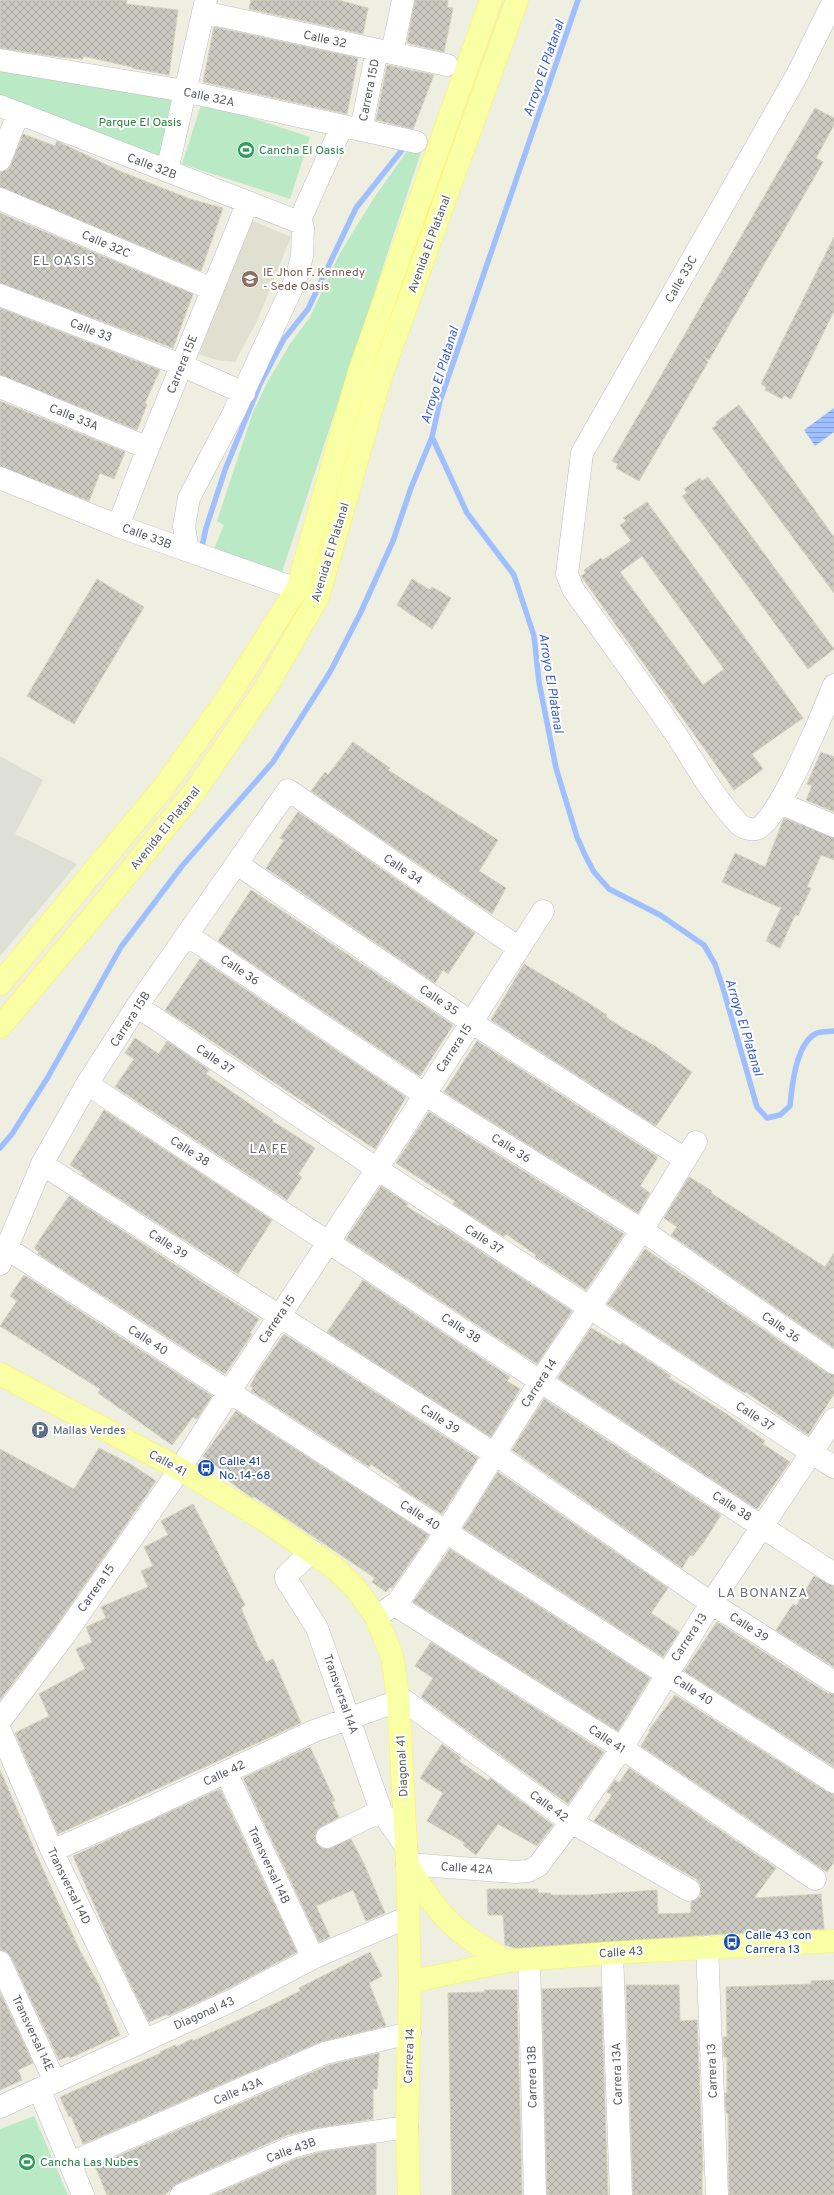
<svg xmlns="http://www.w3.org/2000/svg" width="834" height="2195" font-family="Overpass,sans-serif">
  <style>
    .industrial { fill: #dedfd5 }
    .education { fill: #e0e0d1 }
    .green { fill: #bae9c5 }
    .water { fill: url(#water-rules) }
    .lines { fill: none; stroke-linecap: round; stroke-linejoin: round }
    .stream { stroke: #a0bfff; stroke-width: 5.5 }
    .building { fill: url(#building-cross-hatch); stroke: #d3d2be; fill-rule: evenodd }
    .minor-casing { stroke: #bebfc6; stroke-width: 23 }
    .major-casing { stroke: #fff649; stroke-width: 23 }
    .minor { stroke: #fff; stroke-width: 22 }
    .major { stroke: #f8ffa5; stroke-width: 22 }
    .labels { text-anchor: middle; stroke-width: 4; stroke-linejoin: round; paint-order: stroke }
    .street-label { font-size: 12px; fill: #595b63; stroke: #fff }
    .park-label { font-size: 12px; fill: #2b8243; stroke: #fff }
    .leisure-label { font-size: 12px; fill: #27864d; stroke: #fff; text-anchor: start }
    .education-label { font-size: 12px; fill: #785e54; stroke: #fff; text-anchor: start }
    .service-label { font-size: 12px; fill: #4e5e75; stroke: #fff; text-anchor: start }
    .transit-label { font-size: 12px; fill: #164399; stroke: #fff; text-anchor: start }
    .water-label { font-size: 13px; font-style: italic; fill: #375dce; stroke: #fff }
    .neighbourhood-label { font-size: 13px; letter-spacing: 1px; fill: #6a6d76; stroke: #fff }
  </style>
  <defs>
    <pattern id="water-rules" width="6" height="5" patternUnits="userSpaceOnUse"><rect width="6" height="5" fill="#a0bfff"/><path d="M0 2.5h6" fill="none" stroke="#859ed2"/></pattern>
    <pattern id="building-cross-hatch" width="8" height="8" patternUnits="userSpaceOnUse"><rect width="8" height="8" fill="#cbcac0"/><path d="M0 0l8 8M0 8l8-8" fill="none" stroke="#a8a7a0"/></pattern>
  </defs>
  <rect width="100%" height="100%" fill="#eeeee1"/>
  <path class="industrial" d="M 0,756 L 43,780 L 15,834 L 77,864 L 0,956 Z"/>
  <path class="education" d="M 251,220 L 291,237 L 257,321 L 235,362 L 217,360 L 195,353 Z"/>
  <path class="green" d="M 0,66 L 175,100 L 160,161 L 0,99 Z
    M 202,102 L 310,137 L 290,199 L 182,164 Z
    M 410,147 L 421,152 L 282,572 L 214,549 L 224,525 L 217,521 L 253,412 L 268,381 L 290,344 L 310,317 L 340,253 L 374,198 Z
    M 34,2116 L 68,2195 L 0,2195 L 0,2129 Z"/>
  <path class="water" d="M 834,408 L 834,432 L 815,446 L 804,430 Z"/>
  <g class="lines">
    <path class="stream" d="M 432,437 L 467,513 L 514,575 L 534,636 L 539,682 L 556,768 L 577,837 L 585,855 L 594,872 L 609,889 L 660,915 L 704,945 L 715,964 L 723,988 L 757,1107 L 767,1118 L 780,1115 L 790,1106 C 792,1085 796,1045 815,1034 C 820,1031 829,1032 834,1031
      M 201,551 L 206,528 L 225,470 L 260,384 L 284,339 L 308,309 L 356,208 L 406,145
      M 0,1148 L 12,1134 L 48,1077 L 121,947 L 182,866 L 273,762 L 330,672 L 360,614 L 393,541 L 411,488 L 432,437 L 440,401 L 578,0"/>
  </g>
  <path class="building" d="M 0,0 L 127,0 L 126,4 L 178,10 L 169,75 L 132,68 L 132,67 L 83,56 L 83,59 L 59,57 L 0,48 Z
    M 251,0 L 338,0 L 368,8 L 363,34 L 249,9 Z
    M 415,0 L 448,0 L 447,7 L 453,8 L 444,52 L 407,43 Z
    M 214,27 L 358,58 L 347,114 L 203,82 Z
    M 387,65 L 434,75 L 413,129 L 376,120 Z
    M 815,108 L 834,118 L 834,125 L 816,158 L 823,162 L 709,360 L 704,357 L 708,362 L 639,481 L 616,468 L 618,464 L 612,461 Z
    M 23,134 L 55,146 L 57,141 L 117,170 L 190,199 L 223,208 L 201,271 L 0,187 L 0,172 L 7,170 L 11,165 Z
    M 0,213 L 193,294 L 173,348 L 0,283 Z
    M 834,237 L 834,311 L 791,399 L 784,395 L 782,399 L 765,390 L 766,387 L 761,384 Z
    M 0,308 L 160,370 L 145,403 L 147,404 L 137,430 L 0,375 Z
    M 0,401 L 125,452 L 114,479 L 100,473 L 89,501 L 0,466 Z
    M 739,405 L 834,537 L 834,593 L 712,428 L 717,425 L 716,422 Z
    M 708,477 L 834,649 L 808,669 L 682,496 L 687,493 L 684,489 L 700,478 L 702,481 Z
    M 647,502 L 803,718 L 752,754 L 763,769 L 734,790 L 581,576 L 586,573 L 584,570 L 601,558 L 603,560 L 631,541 L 620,525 L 626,521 L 623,518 ZM 642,556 L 724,669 L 703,685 L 620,572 Z
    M 97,579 L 144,607 L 74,724 L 27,696 Z
    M 412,579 L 430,590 L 432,587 L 451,598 L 432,629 L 397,605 Z
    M 353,742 L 390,768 L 388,770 L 498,840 L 479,871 L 506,888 L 492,914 L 311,791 L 325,772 L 328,775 Z
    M 821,752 L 834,757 L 834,812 L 806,800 L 812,786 L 807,784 Z
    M 298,812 L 475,933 L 448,974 L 443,970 L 435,983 L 266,868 L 284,840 L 280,838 Z
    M 784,818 L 834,838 L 834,860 L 821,855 L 807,887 L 811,888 L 798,916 L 795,915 L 780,948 L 766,941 L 781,908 L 722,882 L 735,853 L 765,867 Z
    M 251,890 L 453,1025 L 420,1076 L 218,941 Z
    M 200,959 L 406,1097 L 375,1149 L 165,1010 Z
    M 524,964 L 579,997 L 607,1015 L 606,1017 L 621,1027 L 655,1046 L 692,1072 L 656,1126 L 491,1020 Z
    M 135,1038 L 159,1054 L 167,1041 L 209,1070 L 206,1074 L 273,1120 L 272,1121 L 315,1148 L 298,1175 L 302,1177 L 287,1200 L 115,1087 L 134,1059 L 125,1053 Z
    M 477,1041 L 658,1157 L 640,1186 L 650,1193 L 638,1213 L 444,1092 Z
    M 104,1110 L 272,1220 L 238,1274 L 82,1175 L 83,1173 L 70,1165 Z
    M 429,1112 L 624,1234 L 586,1290 L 535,1257 L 536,1255 L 506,1234 L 504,1237 L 453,1204 L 455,1201 L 396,1163 Z
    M 689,1177 L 712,1191 L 711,1193 L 825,1267 L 834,1253 L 834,1348 L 671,1235 L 677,1227 L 664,1218 Z
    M 381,1186 L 408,1204 L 406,1206 L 438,1226 L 440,1225 L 572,1311 L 537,1364 L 346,1239 Z
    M 69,1196 L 259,1319 L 250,1333 L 252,1334 L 225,1374 L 38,1254 L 39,1252 L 34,1248 Z
    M 645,1249 L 827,1373 L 834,1375 L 834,1394 L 808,1435 L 746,1392 L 745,1393 L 726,1382 L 607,1304 Z
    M 24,1275 L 212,1396 L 197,1419 L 193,1417 L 172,1445 L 98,1393 L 100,1389 L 0,1326 L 17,1301 L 10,1296 Z
    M 363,1280 L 510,1377 L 507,1381 L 520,1389 L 491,1437 L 327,1332 Z
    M 591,1328 L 620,1345 L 622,1343 L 671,1376 L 669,1378 L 725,1413 L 765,1441 L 763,1444 L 790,1462 L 757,1509 L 558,1378 Z
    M 284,1334 L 478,1458 L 442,1514 L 399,1487 L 400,1485 L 371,1464 L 369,1467 L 251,1391 L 253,1388 L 250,1386 L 257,1373 Z
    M 544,1399 L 721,1515 L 703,1543 L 693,1556 L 690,1555 L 682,1568 L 512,1450 Z
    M 236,1411 L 429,1535 L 392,1588 L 390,1587 L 386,1592 L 372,1582 L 375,1578 L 253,1496 L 252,1498 L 241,1490 L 228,1480 L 230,1476 L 203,1456 Z
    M 99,1448 L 132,1465 L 156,1481 L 54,1629 L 0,1700 L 0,1449 L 74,1489 Z
    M 498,1472 L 668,1588 L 651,1613 L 679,1632 L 663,1657 L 463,1528 Z
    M 193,1504 L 245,1605 L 241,1608 L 257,1645 L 266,1662 L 273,1659 L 301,1723 L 58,1834 L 15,1733 L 49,1716 L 39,1694 L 85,1669 L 76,1649 L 92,1642 L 86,1627 L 106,1618 L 101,1607 L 148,1587 L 141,1571 L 153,1566 L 144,1547 L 168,1535 L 161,1521 Z
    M 450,1549 L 650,1678 L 618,1731 L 413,1602 Z
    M 814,1576 L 834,1586 L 834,1667 L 776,1630 L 793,1604 L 796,1606 Z
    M 717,1622 L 827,1693 L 834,1694 L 834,1767 L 684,1671 Z
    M 431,1642 L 604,1752 L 568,1804 L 421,1697 L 433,1678 L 415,1666 Z
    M 675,1695 L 827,1792 L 834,1794 L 834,1862 L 827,1872 L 641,1746 L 650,1731 L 649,1730 Z
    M 442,1744 L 461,1758 L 459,1761 L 488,1781 L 490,1778 L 553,1825 L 537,1846 L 498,1824 L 476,1855 L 463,1845 L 465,1843 L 427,1821 L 443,1793 L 420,1778 Z
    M 310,1747 L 335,1801 L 332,1802 L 339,1817 L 317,1830 L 315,1836 L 316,1842 L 320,1847 L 326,1849 L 351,1839 L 364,1864 L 385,1913 L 366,1921 L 353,1890 L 316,1906 L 330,1937 L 319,1942 L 243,1778 Z
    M 629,1768 L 776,1868 L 754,1898 L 821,1894 L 824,1929 L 706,1935 L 515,1948 L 505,1945 L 503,1915 L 488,1915 L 487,1889 L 538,1889 L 538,1893 L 550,1893 L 551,1895 L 588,1895 L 657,1890 L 658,1914 L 691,1913 L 691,1902 L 700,1897 L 701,1890 L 700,1884 L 696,1879 L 594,1821 L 612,1795 L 607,1792 L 615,1780 L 619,1783 Z
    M 0,1770 L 41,1865 L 80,1951 L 99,1985 L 120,2035 L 70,2058 L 69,2056 L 59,2060 L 11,1957 L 7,1952 L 0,1950 Z
    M 220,1789 L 297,1952 L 229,1988 L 168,2016 L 167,2014 L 149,2022 L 113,1948 L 73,1856 Z
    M 370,1952 L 382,1976 L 369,1983 L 386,2026 L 320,2042 L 83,2144 L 71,2116 L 69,2117 L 60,2097 L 161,2053 L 160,2052 L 175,2045 L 176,2047 L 192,2039 L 193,2041 L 276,2003 L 300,1991 L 299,1988 Z
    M 834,1980 L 834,2195 L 729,2195 L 728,2113 L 726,2113 L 725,2093 L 727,2093 L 727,2057 L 724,2057 L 723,2037 L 727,2037 L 726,1987 L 811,1984 L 811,1981 Z
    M 626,1985 L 679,1985 L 680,2021 L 697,2020 L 703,2170 L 702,2170 L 702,2195 L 633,2195 Z
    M 601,1987 L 608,2195 L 547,2195 L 542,1989 Z
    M 484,1990 L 517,1990 L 522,2195 L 452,2195 L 448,1993 L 485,1992 Z
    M 0,1992 L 33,2063 L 18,2070 L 22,2080 L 0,2090 Z
    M 379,2053 L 377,2089 L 373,2089 L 373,2119 L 316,2128 L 287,2135 L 176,2184 L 165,2195 L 107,2195 L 95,2166 L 329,2065 Z
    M 376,2144 L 376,2195 L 212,2195 L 296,2159 L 321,2152 Z"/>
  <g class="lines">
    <defs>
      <path id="minor" d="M 834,0 L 797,75 L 582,453 L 567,574 L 573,589 C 606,636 640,682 673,730 C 694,761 713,797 739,824 C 743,828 751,830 756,829 C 777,825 825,708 834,685
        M 203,12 L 447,65
        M 392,53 L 403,0
        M 0,60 L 185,91 L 416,142
        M 0,106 L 299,222 L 303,227 L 302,256 L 296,279 L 234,412 L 189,498 L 184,526 L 188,551
        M 361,130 L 377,50
        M 0,160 L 18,114
        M 167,171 L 206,0
        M 0,199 L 212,289
        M 299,222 L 342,126
        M 0,295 L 181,365 L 244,393
        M 0,387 L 148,448
        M 0,478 L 118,526 L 297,589
        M 118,526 L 148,448 L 248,202
        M 780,803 L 834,826
        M 237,864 L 471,1022 L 685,1159
        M 187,935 L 424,1094 L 642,1230 L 834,1363
        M 137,1006 L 377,1169 L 834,1467
        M 87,1084 L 834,1574
        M 42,1164 L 495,1454 L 711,1603 L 834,1682
        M 6,1248 L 834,1782
        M 0,1264 L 42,1164 L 87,1084 L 137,1006 L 288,790 L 519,948
        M 312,1551 L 286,1576 L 286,1579 L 317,1628 L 381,1811 L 406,1846
        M 395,1605 L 622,1748 L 815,1879
        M 376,1617 L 398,1602 L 446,1532 L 541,1380 L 642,1230 L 696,1142
        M 398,1696 L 571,1822 L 689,1890
        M 0,1721 L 64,1636 L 180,1469 L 229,1392 L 377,1169 L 543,911
        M 0,1730 L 52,1851 L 144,2040
        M 226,1772 L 313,1958
        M 327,1837 L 381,1811
        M 52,1851 L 145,1810 L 314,1731 L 398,1701
        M 407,1864 L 515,1872 L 528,1871 L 538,1866 L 571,1822 L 622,1748 L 711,1603 L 834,1419
        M 707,1947 L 717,2195
        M 612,1953 L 621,2195
        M 529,1959 L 535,2195
        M 0,1962 L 55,2082
        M 39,2089 L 83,2195
        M 0,2107 L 233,2000 L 313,1958 L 408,1917
        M 70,2163 L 325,2053 L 410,2033
        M 181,2195 L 292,2147 L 318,2140 L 407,2127"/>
      <path id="major" d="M 0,984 L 163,788 L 226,700 L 297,589 L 359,372 L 491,0
        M 0,1027 L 99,909 L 197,788 L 266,687 L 318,597 L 380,379 L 517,0
        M 0,1374 L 180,1469 L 263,1519 L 336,1569 L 357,1590 L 376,1617 L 392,1656 L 398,1696 L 407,1864 L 410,1982 L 407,2127 L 409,2195
        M 407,1864 C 438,1915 454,1933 507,1961
        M 410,1982 L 507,1961 L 612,1953 L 834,1941"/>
    </defs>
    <use href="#minor" class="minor-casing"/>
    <use href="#major" class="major-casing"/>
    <use href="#minor" class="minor"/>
    <use href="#major" class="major"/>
  </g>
  <defs>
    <symbol id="stadium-disc" viewBox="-11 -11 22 22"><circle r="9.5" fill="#2e9e5b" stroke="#fff"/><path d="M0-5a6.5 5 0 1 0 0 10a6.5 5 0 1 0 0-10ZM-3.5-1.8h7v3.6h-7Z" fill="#fff"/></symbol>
    <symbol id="school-disc" viewBox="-11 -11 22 22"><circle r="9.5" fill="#8d6e63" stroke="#fff"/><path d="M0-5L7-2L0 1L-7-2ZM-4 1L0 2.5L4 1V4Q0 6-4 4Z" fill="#fff"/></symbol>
    <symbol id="parking-disc" viewBox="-11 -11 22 22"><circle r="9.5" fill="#5c6f8a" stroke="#fff"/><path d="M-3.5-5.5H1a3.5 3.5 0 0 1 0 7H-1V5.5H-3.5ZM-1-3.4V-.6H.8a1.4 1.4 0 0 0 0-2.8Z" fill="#fff"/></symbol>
    <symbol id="bus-disc" viewBox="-11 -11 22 22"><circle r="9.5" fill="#1a4fb4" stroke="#fff"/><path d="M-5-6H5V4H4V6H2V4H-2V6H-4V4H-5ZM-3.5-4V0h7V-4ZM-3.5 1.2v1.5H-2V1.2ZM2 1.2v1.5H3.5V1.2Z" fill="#fff"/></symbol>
  </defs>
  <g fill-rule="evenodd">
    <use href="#stadium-disc" x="236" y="140" width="20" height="20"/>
    <use href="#school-disc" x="240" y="269" width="20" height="20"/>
    <use href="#parking-disc" x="30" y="1420" width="20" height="20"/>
    <use href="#bus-disc" x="196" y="1458" width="20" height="20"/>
    <use href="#bus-disc" x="722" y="1932" width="20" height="20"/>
    <use href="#stadium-disc" x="17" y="2152" width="20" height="20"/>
  </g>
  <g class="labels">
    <g class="street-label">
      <text transform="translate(325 39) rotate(12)" y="4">Calle 32</text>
      <text transform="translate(369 90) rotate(-79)" y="4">Carrera 15D</text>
      <text transform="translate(209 97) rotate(12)" y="4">Calle 32A</text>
      <text transform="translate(152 166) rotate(21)" y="4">Calle 32B</text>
      <text transform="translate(106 244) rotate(23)" y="4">Calle 32C</text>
      <text transform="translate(429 244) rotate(-70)" y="4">Avenida El Platanal</text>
      <text transform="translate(681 279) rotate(-60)" y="4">Calle 33C</text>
      <text transform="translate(91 330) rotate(21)" y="4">Calle 33</text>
      <text transform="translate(182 364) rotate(-68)" y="4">Carrera 15E</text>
      <text transform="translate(74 417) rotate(22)" y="4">Calle 33A</text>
      <text transform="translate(147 536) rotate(20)" y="4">Calle 33B</text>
      <text transform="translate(330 552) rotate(-73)" y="4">Avenida El Platanal</text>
      <text transform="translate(165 828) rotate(-51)" y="4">Avenida El Platanal</text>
      <text transform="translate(403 869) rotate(34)" y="4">Calle 34</text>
      <text transform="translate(240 970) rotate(34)" y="4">Calle 36</text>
      <text transform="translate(439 1000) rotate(34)" y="4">Calle 35</text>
      <text transform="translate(130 1019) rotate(-57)" y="4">Carrera 15B</text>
      <text transform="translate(454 1048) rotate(-57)" y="4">Carrera 15</text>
      <text transform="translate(215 1059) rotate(34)" y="4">Calle 37</text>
      <text transform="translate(511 1148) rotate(32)" y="4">Calle 36</text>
      <text transform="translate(190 1151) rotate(33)" y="4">Calle 38</text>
      <text transform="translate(484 1239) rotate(33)" y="4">Calle 37</text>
      <text transform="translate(168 1244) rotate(33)" y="4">Calle 39</text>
      <text transform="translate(277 1319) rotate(-56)" y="4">Carrera 15</text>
      <text transform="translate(781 1327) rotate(35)" y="4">Calle 36</text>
      <text transform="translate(461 1328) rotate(33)" y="4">Calle 38</text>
      <text transform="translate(148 1340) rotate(33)" y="4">Calle 40</text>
      <text transform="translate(539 1383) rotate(-57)" y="4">Carrera 14</text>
      <text transform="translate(755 1416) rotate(33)" y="4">Calle 37</text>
      <text transform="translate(440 1419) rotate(33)" y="4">Calle 39</text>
      <text transform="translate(168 1463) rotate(29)" y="4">Calle 41</text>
      <text transform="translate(732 1506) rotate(33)" y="4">Calle 38</text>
      <text transform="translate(420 1515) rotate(33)" y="4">Calle 40</text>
      <text transform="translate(96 1588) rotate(-55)" y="4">Carrera 15</text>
      <text transform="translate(749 1627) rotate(33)" y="4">Calle 39</text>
      <text transform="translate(689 1637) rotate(-57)" y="4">Carrera 13</text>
      <text transform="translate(693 1690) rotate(33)" y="4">Calle 40</text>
      <text transform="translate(341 1694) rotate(71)" y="4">Transversal 14A</text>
      <text transform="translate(607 1739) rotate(33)" y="4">Calle 41</text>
      <text transform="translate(402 1766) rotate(-93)" y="4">Diagonal 41</text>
      <text transform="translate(224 1773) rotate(-25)" y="4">Calle 42</text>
      <text transform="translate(549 1806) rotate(36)" y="4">Calle 42</text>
      <text transform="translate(269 1865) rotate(65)" y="4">Transversal 14B</text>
      <text transform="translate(467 1868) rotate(4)" y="4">Calle 42A</text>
      <text transform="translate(69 1886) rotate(64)" y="4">Transversal 14D</text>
      <text transform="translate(621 1952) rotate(-4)" y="4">Calle 43</text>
      <text transform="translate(204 2013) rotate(-24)" y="4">Diagonal 43</text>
      <text transform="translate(33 2033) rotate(65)" y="4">Transversal 14E</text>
      <text transform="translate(409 2056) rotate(-88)" y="4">Carrera 14</text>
      <text transform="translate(712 2071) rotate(-92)" y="4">Carrera 13</text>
      <text transform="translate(617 2074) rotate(-92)" y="4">Carrera 13A</text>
      <text transform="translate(532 2077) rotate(-91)" y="4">Carrera 13B</text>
      <text transform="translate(238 2091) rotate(-23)" y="4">Calle 43A</text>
      <text transform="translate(291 2150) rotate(-20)" y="4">Calle 43B</text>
    </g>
    <g class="park-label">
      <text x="140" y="126">Parque El Oasis</text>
    </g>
    <g class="leisure-label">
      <text x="259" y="154">Cancha El Oasis</text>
      <text x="40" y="2166">Cancha Las Nubes</text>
    </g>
    <g class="education-label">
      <text x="263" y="276">IE Jhon F. Kennedy<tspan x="263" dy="14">- Sede Oasis</tspan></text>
    </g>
    <g class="service-label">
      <text x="53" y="1434">Mallas Verdes</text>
    </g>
    <g class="transit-label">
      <text x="219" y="1465">Calle 41<tspan x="219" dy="14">No. 14-68</tspan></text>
      <text x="745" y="1939">Calle 43 con<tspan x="745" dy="14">Carrera 13</tspan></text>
    </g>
    <g class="water-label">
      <text transform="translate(543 68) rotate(-71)" y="5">Arroyo El Platanal</text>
      <text transform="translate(439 375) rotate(-73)" y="5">Arroyo El Platanal</text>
      <text transform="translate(552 683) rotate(81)" y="5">Arroyo El Platanal</text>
      <text transform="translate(745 1027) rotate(73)" y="5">Arroyo El Platanal</text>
    </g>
    <g class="neighbourhood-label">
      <text x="64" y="265">EL OASIS</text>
      <text x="269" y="1153">LA FE</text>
      <text x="763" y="1597">LA BONANZA</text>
    </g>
  </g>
</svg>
